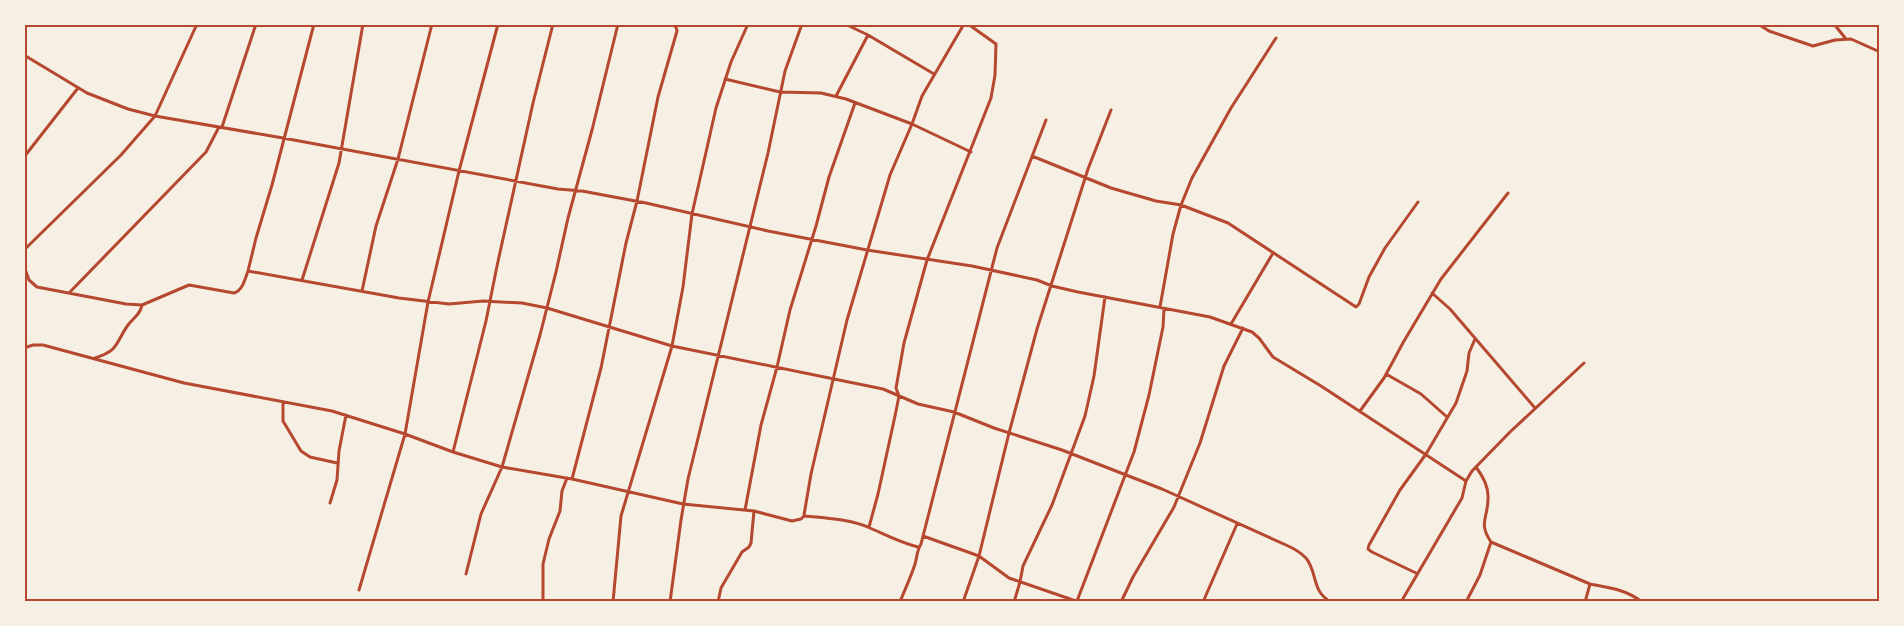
<svg xmlns="http://www.w3.org/2000/svg" width="1904" height="626" font-family="'PT Sans Narrow',sans-serif">
  <style>
    .lines { fill: none; stroke-linecap: round; stroke-linejoin: round }
    .minor { stroke: #b5482f; stroke-width: 3 }
    .neatline { fill: none; stroke: #b5482f; stroke-width: 2 }
  </style>
  <rect width="100%" height="100%" fill="#f6efe4"/>
  <g class="lines">
    <path class="minor" d="M 314,24 L 272,185 L 256,238 L 248,271 L 399,298 L 449,304 L 483,301 L 522,303 L 547,308 L 672,346 L 883,389 L 918,404 L 954,412 L 994,428 L 1062,450 L 1162,489 L 1286,545 C 1293,548 1300,552 1306,558 C 1318,573 1311,591 1331,602
      M 553,24 L 533,103 L 497,266 L 486,321 L 453,452 L 502,467 L 572,479 L 683,504 L 754,511 L 792,521 L 801,519 L 804,516 C 825,518 850,519 870,528 C 886,535 901,543 918,547
      M 845,24 L 868,35 L 934,74
      M 1758,24 L 1769,31 L 1813,46 L 1835,40 L 1851,39 L 1880,52
      M 1834,24 L 1846,39
      M 24,55 L 87,93 L 128,109 L 155,116 L 283,138 L 558,189 L 582,191 L 646,203 L 768,231 L 867,250 L 972,266 L 1037,280 L 1052,286 L 1078,292 L 1210,317 L 1252,332 L 1259,338 L 1273,357 L 1321,386 L 1466,481
      M 725,79 L 780,92 L 821,93 L 846,99 L 912,124 L 971,152
      M 836,96 L 868,35
      M 222,127 L 256,24
      M 1032,156 L 1111,188 L 1156,201 L 1181,205 L 1228,223 L 1356,307 L 1359,304 L 1369,277 L 1385,248 L 1418,202
      M 24,157 L 78,88
      M 24,250 L 121,155 L 155,116 L 197,24
      M 24,266 L 29,280 L 37,287 L 126,304 L 142,305 L 189,285 L 234,293 C 243,290 245,279 248,271
      M 302,280 L 339,163 L 363,24
      M 362,291 L 376,226 L 398,159 L 432,24
      M 69,293 L 206,152 L 219,127
      M 1432,293 L 1450,309 L 1535,408
      M 1160,307 L 1173,234 L 1181,205 L 1192,178 L 1231,108 L 1276,38
      M 1231,324 L 1273,253
      M 24,348 L 33,345 L 43,345 L 184,383 L 332,411 L 405,434 L 453,452
      M 95,358 C 120,350 115,343 128,325 C 134,317 140,315 142,305
      M 1386,374 L 1421,394 L 1447,417
      M 283,402 L 283,421 L 301,451 L 310,457 L 337,463
      M 1360,411 L 1384,378 L 1404,341 L 1441,279 L 1508,193
      M 1476,467 C 1482,475 1489,488 1488,499 C 1488,518 1478,523 1491,542 L 1590,584 C 1608,587 1627,590 1642,602
      M 572,479 L 601,368 L 626,243 L 637,201 L 658,97 L 677,31 L 676,27 L 671,24
      M 330,503 L 337,480 L 339,451 L 346,415
      M 745,510 L 761,425 L 777,367 L 790,310 L 816,226 L 829,177 L 855,103
      M 804,515 L 811,474 L 847,320 L 890,175 L 912,124 L 922,96 L 964,24
      M 869,527 L 878,494 L 895,416 L 899,396 L 896,388 L 904,343 L 927,260 L 991,98 L 995,75 L 996,44 L 968,24
      M 923,536 L 979,556 L 1009,578 L 1076,601
      M 1416,573 L 1372,552 L 1368,549 L 1369,545 L 1400,490 L 1426,454 L 1456,403 L 1467,371 L 1469,353 L 1475,339
      M 466,574 L 481,514 L 502,467 L 540,335 L 556,272 L 568,218 L 592,130 L 618,24
      M 359,590 L 405,434 L 428,302 L 459,171 L 498,24
      M 1077,601 L 1134,452 L 1149,395 L 1163,327 L 1164,309
      M 543,602 L 543,564 L 549,539 L 560,511 L 562,491 L 567,478
      M 613,602 L 621,516 L 672,346 L 683,287 L 692,214 L 716,108 L 731,62 L 748,24
      M 670,602 L 681,520 L 688,479 L 768,153 L 785,71 L 802,24
      M 718,602 L 721,588 L 742,552 L 749,547 L 751,543 L 754,511
      M 900,602 C 905,589 911,577 915,564 C 917,557 917,550 921,544 L 997,248 L 1046,120
      M 963,602 L 979,556 L 1009,433 L 1037,329 L 1088,169 L 1111,110
      M 1014,602 L 1020,582 L 1023,566 L 1052,505 L 1085,416 L 1094,376 L 1105,297
      M 1121,602 L 1133,577 L 1174,507 L 1200,443 L 1224,366 L 1243,328
      M 1203,602 L 1237,524
      M 1401,602 L 1462,498 L 1466,481 L 1472,471 L 1510,432 L 1584,363
      M 1466,602 L 1480,575 L 1491,542
      M 1585,602 L 1590,584"/>
  </g>
  <rect width="1904" height="626" fill="none" stroke="#f6efe4" stroke-width="51"/>
  <rect x="26" y="26" width="1852" height="574" class="neatline"/>
</svg>
